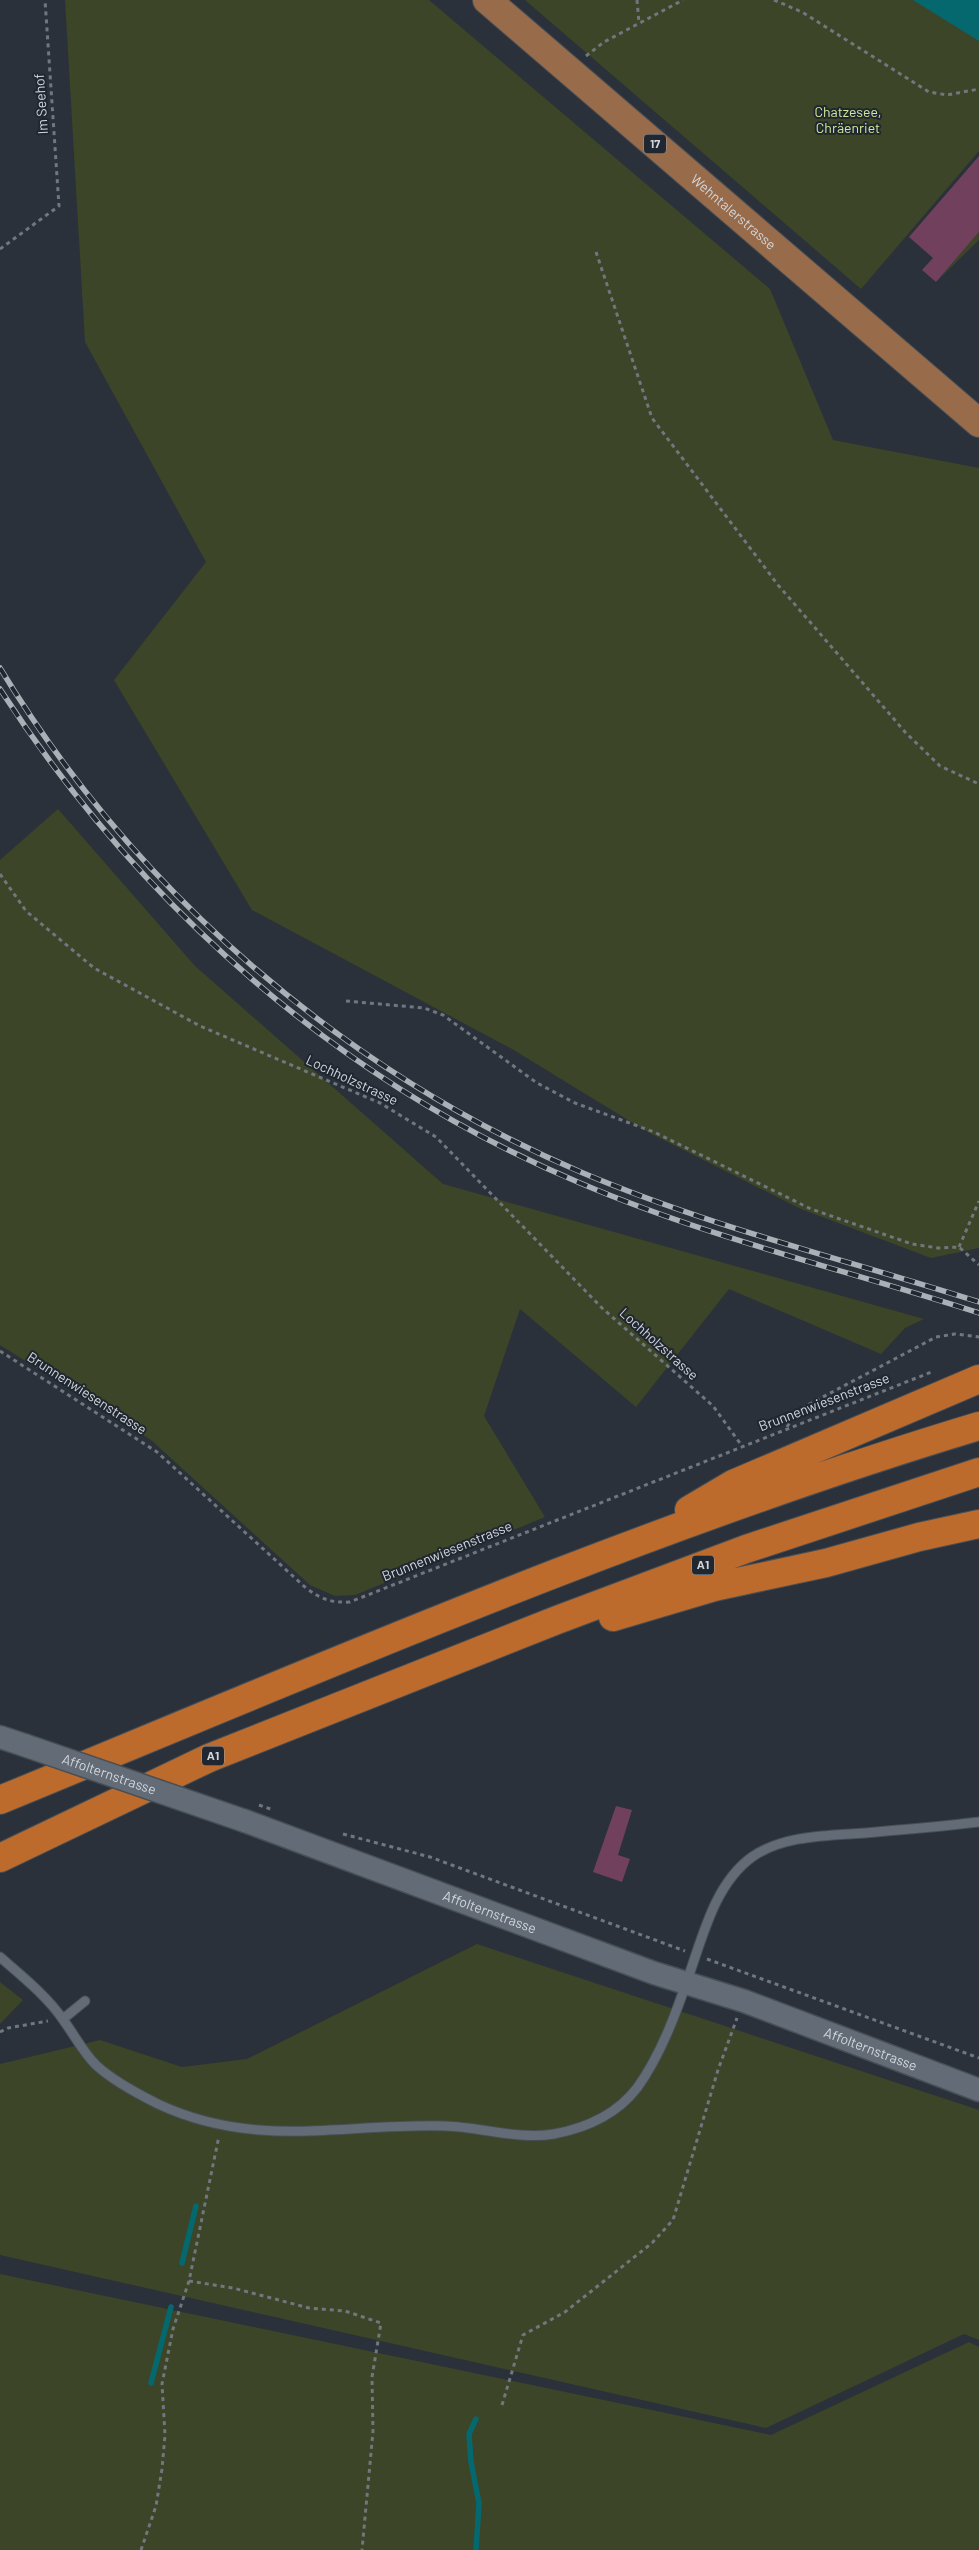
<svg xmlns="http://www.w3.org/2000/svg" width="979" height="2550" font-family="Barlow,sans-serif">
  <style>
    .green { fill: #3c4527 }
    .water { fill: #06686f }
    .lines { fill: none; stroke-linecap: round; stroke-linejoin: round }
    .stream { stroke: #06686f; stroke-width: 5.5 }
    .building { fill: #71405d }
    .service-casing { stroke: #474e55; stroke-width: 11 }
    .tertiary-casing { stroke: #474e55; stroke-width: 25 }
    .primary-casing { stroke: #474e55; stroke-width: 30 }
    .motorway-casing { stroke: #474e55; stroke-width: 30 }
    .path { stroke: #70777e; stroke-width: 3; stroke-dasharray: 4 4; stroke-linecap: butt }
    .service { stroke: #626b76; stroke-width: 9 }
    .tertiary { stroke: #626b76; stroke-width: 22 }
    .primary { stroke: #986b4a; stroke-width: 28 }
    .motorway { stroke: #bc6b2d; stroke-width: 28 }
    .rail-casing { stroke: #abb0b7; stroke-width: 5.5 }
    .rail { stroke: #202730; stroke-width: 4; stroke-dasharray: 11; stroke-linecap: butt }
    .tertiary-bridge-casing { stroke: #474e55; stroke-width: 25; stroke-linecap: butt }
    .path-bridge { stroke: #70777e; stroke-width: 3; stroke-dasharray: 4 4; stroke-linecap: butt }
    .tertiary-bridge { stroke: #626b76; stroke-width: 22 }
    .labels { text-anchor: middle; stroke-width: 4; stroke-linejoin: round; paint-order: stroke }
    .shield { fill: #202730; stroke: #9ca2a8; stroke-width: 1 }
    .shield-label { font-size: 12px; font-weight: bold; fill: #d1d6dc }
    .street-label { font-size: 14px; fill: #d1d6dc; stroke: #202730 }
    .park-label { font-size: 14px; fill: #d0ea98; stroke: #202730 }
  </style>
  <rect width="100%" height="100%" fill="#2a313a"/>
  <path class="green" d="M 65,0 L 429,0 L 770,289 L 833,440 L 979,468 L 979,1248 L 931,1258 L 801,1209 L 646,1131 L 512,1049 L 252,910 L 114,680 L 206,562 L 85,342 Z
    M 525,0 L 979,0 L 979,151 L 861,289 Z
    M 979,232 L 979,240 L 936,282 Z
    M 58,809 L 195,966 L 443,1184 L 924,1319 L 905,1328 L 881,1354 L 729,1289 L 636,1407 L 520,1309 L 484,1416 L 545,1517 L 355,1595 L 335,1596 L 310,1585 L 151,1440 L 0,1345 L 0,860 Z
    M 477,1944 L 979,2110 L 979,2340 L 964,2334 L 766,2428 L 0,2255 L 0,2064 L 100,2040 L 182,2067 L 247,2059 Z
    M 0,1982 L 23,2000 L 0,2024 Z
    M 0,2274 L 771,2435 L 969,2342 L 979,2347 L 979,2550 L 0,2550 Z"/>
  <path class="water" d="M 913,0 L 979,0 L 979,41 Z"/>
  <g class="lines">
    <path class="stream" d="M 182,2263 L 196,2206
      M 151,2383 L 171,2307
      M 476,2419 L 469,2434 L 471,2462 L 479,2503 L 476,2550"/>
  </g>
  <path class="building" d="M 979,156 L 979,232 L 936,282 L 922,270 L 933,258 L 909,237 Z
    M 616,1806 L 632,1810 L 618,1855 L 630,1859 L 622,1882 L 593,1872 Z"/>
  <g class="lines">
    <defs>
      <path id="service" d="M 0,1957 C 22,1976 48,1997 64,2021 C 75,2036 83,2052 96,2065 C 113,2081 138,2094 158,2104 C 256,2150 344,2123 445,2126 C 481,2127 518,2140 554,2134 C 586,2128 617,2114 637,2088 C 661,2055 677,2011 690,1972 C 704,1932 716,1883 752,1857 C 786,1833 837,1836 876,1832 C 911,1829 945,1826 979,1822
        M 63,2019 L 85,2001"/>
      <g id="tertiary">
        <path d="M 0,1737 L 24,1745"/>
        <path id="s1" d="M 245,1821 L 654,1973 L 744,2001 L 979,2090"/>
      </g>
      <g id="primary">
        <path id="s2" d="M 487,0 L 979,423"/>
      </g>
      <path id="motorway" d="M 689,1510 L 733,1484 L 979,1379
        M 613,1617 L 714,1587 L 826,1563 L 919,1537 L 979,1524
        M 0,1800 C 323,1667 644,1527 979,1426
        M 0,1858 L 209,1758 L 557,1620 L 746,1549 L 979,1472"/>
    </defs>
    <use href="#service" class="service-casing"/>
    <use href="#tertiary" class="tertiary-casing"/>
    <use href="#primary" class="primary-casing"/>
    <use href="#motorway" class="motorway-casing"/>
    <path class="path" d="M 637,0 L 639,23
      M 774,0 L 802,12 L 929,92 L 947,95 L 979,89
      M 586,56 L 604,42 L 683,0
      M 0,249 L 59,206 L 45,0
      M 596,252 L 652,418 L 778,585 L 906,733 L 940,766 L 979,784
      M 0,874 L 26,911 L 94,968 L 200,1026 L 380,1103 L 436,1137 L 602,1308 L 713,1406 L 742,1446
      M 346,1001 L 424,1008 L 443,1015 L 537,1083 L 575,1103 L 654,1132 L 811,1209 L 912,1244 L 938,1248 L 959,1247 L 979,1265
      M 959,1247 L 979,1201
      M 0,1351 L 157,1452 L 306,1588 C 321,1599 331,1603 350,1602 L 934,1371
      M 787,1427 L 793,1417 L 804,1407 L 936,1337 L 955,1334 L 979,1337
      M 343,1834 L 430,1857 L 685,1951
      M 707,1959 L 979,2058
      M 0,2032 L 8,2028 L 48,2021
      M 189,2281 L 233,2288 L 309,2308 L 345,2311 L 381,2323 L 372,2377 L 373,2431 L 362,2550
      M 502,2405 L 523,2335 L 565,2312 L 652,2243 L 673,2220 L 718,2070 L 737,2018
      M 141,2550 L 156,2506 L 162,2469 L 165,2435 L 162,2384 L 173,2329 L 189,2281 L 219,2136"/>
    <use href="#service" class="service"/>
    <use href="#tertiary" class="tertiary"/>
    <use href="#primary" class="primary"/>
    <use href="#motorway" class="motorway"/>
    <defs>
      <path id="rail" d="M 0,668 C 135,891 343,1071 583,1173 C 711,1227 847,1260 979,1302
        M 0,689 C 141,907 340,1082 580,1183 C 709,1238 846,1270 979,1313"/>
    </defs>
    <use href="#rail" class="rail-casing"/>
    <use href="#rail" class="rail"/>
    <defs>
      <g id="tertiary-bridge">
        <path id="s3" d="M 24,1745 L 245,1821"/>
      </g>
    </defs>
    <use href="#tertiary-bridge" class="tertiary-bridge-casing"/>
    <path class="path-bridge" d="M 259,1805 L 273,1810"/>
    <use href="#tertiary-bridge" class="tertiary-bridge"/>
  </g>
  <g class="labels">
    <g class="shield">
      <rect x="644" y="134.5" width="22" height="19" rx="4"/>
      <rect x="692" y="1555.5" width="22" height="19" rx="4"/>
      <rect x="202" y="1746.5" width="22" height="19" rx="4"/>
    </g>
    <g class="shield-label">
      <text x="655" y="148">17</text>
      <text x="703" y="1569">A1</text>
      <text x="213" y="1760">A1</text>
    </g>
    <g class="street-label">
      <text transform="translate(41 104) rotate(-94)" y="5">Im Seehof</text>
      <text dy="5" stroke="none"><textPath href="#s2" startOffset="325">Wehntalerstrasse</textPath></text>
      <text transform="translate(352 1080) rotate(25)" y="5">Lochholzstrasse</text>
      <text transform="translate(659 1344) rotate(42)" y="5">Lochholzstrasse</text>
      <text transform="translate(87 1393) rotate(33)" y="5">Brunnenwiesenstrasse</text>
      <text transform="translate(824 1402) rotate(-21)" y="5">Brunnenwiesenstrasse</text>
      <text transform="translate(447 1551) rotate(-22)" y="5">Brunnenwiesenstrasse</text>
      <text dy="5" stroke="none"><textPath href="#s3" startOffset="90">Affolternstrasse</textPath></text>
      <text dy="5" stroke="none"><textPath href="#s1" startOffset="261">Affolternstrasse</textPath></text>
      <text dy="5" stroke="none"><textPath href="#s1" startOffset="666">Affolternstrasse</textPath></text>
    </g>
    <g class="park-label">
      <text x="848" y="117">Chatzesee,<tspan x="848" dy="16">Chräenriet</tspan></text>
    </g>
  </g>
</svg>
